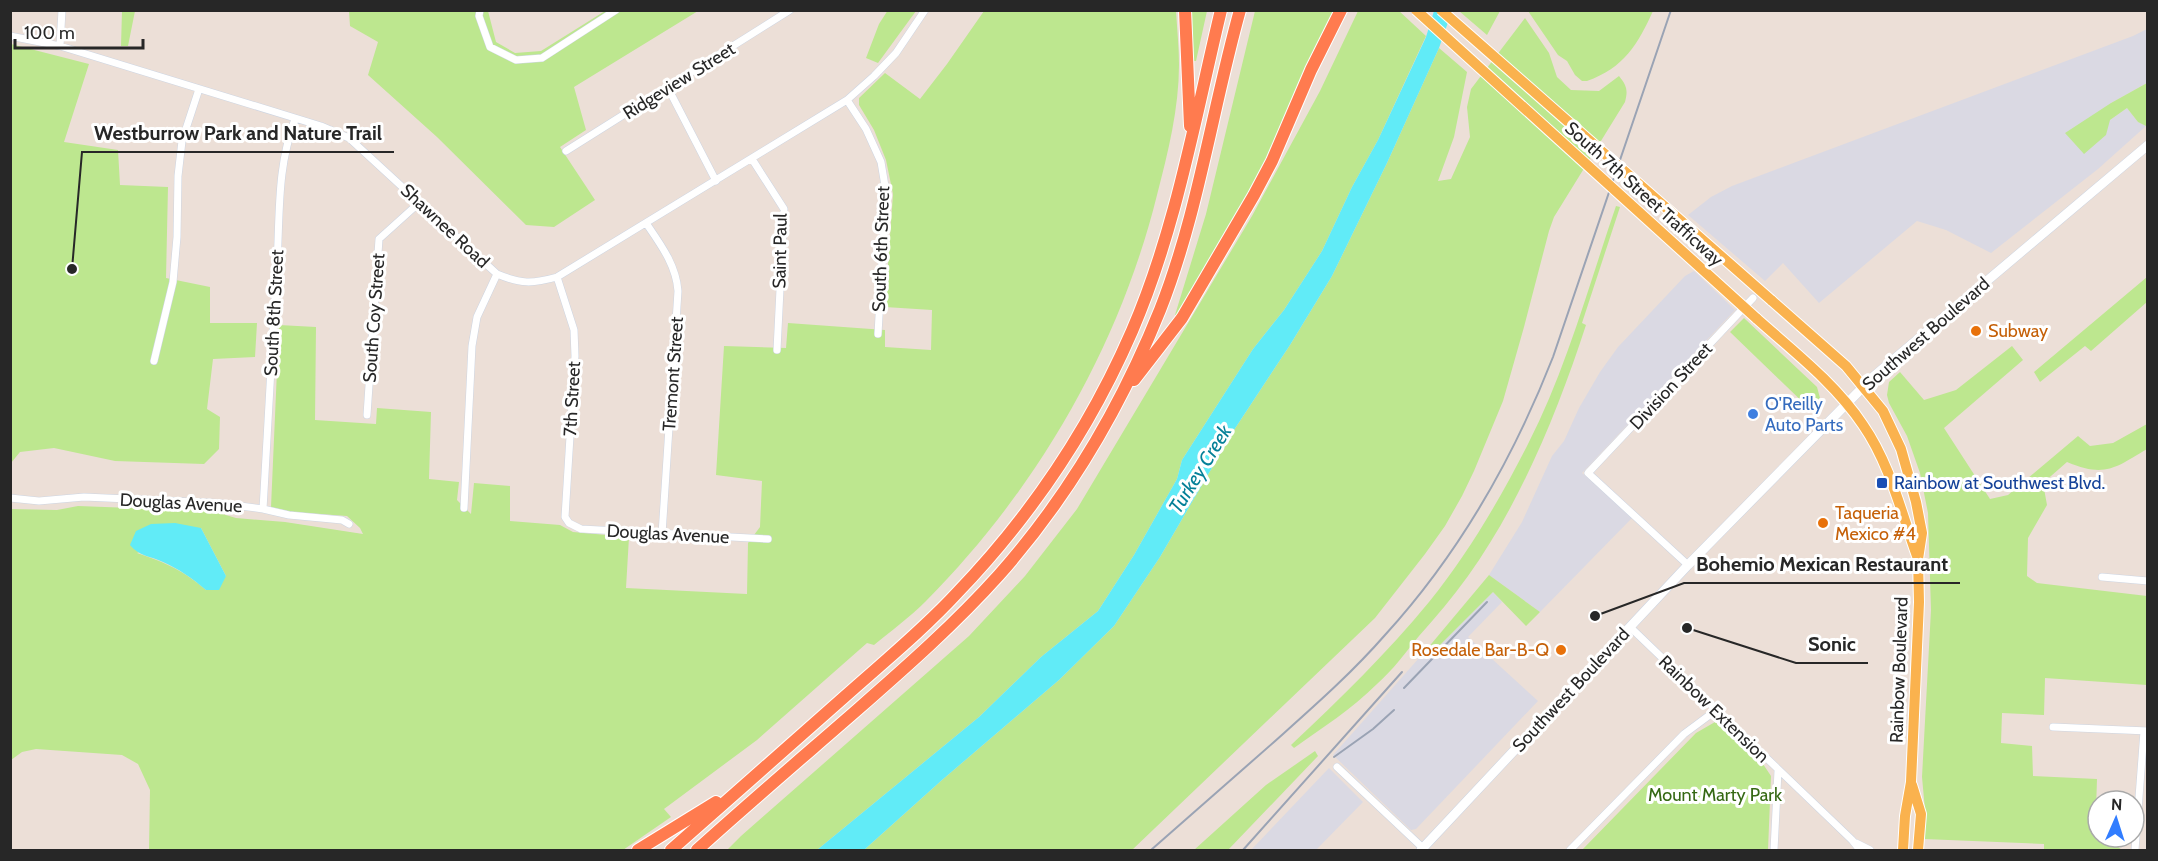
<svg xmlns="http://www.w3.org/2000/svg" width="2158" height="861" font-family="Cabin,sans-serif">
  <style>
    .industrial { fill: #dad9e3 }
    .green { fill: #bde78f; fill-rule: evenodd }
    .water { fill: #61ebf7 }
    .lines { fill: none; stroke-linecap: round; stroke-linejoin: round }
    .street-casing { stroke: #cdd5e2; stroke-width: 8 }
    .secondary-casing { stroke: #cdd5e2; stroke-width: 10 }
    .primary-casing { stroke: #fff; stroke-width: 12 }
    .highway-casing { stroke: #fff; stroke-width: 14 }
    .street { stroke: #fff; stroke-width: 7 }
    .secondary { stroke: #fff; stroke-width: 9 }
    .primary { stroke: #fab24e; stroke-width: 10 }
    .highway { stroke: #ff7b4f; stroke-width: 12 }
    .rail { stroke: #9aa3b4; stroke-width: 2 }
    .primary-bridge-casing { stroke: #fff; stroke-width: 12; stroke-linecap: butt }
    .primary-bridge { stroke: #fab24e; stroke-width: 10 }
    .food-dot { fill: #e8710a; stroke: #fff; stroke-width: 2 }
    .shop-dot { fill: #3f7fe0; stroke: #fff; stroke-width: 2 }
    .transit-dot { fill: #1a4fb4; stroke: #fff; stroke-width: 2 }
    .labels { text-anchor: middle; stroke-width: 6; stroke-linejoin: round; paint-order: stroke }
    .street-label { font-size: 18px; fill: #272727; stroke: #fff }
    .food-label { font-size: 18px; fill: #c56008; stroke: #fff; text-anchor: start }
    .shop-label { font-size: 18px; fill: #366cbe; stroke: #fff; text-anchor: start }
    .transit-label { font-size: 18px; fill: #164399; stroke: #fff; text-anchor: start }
    .park-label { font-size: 18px; fill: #356814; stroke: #fff }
    .water-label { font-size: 20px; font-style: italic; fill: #058098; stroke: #fff }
    .leader { fill: none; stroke: #272727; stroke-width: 2 }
    .callout-dot { fill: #272727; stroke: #fff; stroke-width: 2 }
    .callout-label { font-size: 20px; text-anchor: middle; font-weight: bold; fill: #272727; stroke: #fff; stroke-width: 6; stroke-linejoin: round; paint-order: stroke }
  </style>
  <rect width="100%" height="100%" fill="#ecdfd7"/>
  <path class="industrial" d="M 2147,29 L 2147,83 L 2111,103 L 2110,120 L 2127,108 L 2138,122 L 2146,126 L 2098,169 L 1991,253 L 1946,230 L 1917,221 L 1819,303 L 1783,263 L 1765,281 L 1688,215 L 1711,197 L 1732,186 L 2133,36 Z
    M 1694,271 L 1735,310 L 1582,473 L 1632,518 L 1540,612 L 1489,575 L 1522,522 L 1552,456 L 1564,441 L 1579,408 L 1600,372 L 1618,347 L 1685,276 Z
    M 1493,592 L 1502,602 L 1468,637 L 1538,701 L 1416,829 L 1411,830 L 1333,755 L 1427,649 L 1436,649 Z
    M 1329,768 L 1363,802 L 1316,850 L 1251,850 Z"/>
  <path class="green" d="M 888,10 L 916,11 L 878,63 L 866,58 L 879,24 Z
    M 122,11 L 135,11 L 128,46 L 121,46 Z
    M 349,11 L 488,11 L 496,42 L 515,53 L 541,51 L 605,11 L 698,11 L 574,87 L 586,130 L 560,147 L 595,200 L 554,227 L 526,225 L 437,137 L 368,75 L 378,42 L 350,26 Z
    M 984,11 L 1176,11 C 1177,28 1179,47 1179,65 C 1179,108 1168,153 1157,195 C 1119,348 1037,489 926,601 C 910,617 891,631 874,645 L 867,643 L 757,740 L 664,809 L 671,817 L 623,850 L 149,850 L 150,790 L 138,764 L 122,755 L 36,749 L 22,752 L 11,760 L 11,509 L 57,510 L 78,506 L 212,511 L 236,518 L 285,522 L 363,534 L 360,528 L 347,516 L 292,512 L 271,507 L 279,325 L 316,327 L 315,420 L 376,424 L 377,408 L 431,412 L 429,479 L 459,482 L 457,500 L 471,514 L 474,483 L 510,486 L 510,521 L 560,525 L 573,532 L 629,537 L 626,588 L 747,594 L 748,543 L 760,527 L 762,481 L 716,475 L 724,346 L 786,348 L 788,323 L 885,330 L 885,347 L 931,350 L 932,310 L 885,307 L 893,194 L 886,160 L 874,130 L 859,105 L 859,98 L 885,73 L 920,99 L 947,64 ZM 201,528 L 226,576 L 206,590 C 184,571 165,562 137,553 Z
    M 1190,11 L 1207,11 L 1196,61 L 1192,61 Z
    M 1255,11 L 1336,11 L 1264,167 L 1178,315 L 1175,315 L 1206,214 Z
    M 1358,11 L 1398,10 L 1426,36 L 1378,140 L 1352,187 L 1322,251 L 1284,310 L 1253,349 L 1182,460 L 1177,479 L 1134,555 L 1098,611 L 1041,657 L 979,717 L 817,850 L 727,850 L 741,836 L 969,636 L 1025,576 L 1077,509 L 1252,216 L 1320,91 Z
    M 1459,11 L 1500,11 L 1487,35 Z
    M 1528,11 L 1653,11 C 1638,44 1624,68 1587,81 L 1582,81 L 1575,75 L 1567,61 L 1558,55 Z
    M 1525,18 L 1549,53 L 1557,77 L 1571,90 L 1599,91 L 1619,76 C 1627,86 1628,90 1625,102 L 1554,217 L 1549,231 L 1524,327 L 1503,401 L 1474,471 L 1462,496 L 1445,526 L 1425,554 L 1375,618 L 1132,850 L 864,850 L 942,780 L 1059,680 L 1114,626 L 1160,557 L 1234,430 L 1290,345 L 1332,276 L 1387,163 L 1439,48 L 1467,72 L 1454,137 L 1438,181 L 1451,179 L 1470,137 L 1467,107 L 1471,89 Z
    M 11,44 L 89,64 L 64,142 L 118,150 L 120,185 L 168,187 L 166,278 L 210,287 L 210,323 L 257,323 L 255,357 L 213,359 L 207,409 L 220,417 L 219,449 L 204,464 L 115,461 L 54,448 L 20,452 L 11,463 Z
    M 2147,83 L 2148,125 L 2146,126 L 2138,122 L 2127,108 L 2110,120 L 2106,135 L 2084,154 L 2065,133 L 2111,103 Z
    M 1616,206 L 1620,207 L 1582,323 L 1586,325 C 1558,411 1521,502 1468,576 C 1453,597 1436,617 1419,636 C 1406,652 1393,670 1377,684 C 1352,709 1322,728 1294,748 L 1291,745 C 1340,699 1387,653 1429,602 C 1468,554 1500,499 1528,444 C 1566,370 1589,285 1616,206 Z
    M 2147,277 L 2147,302 L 2091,351 L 2085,346 L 2040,382 L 2034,372 Z
    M 1744,318 L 1817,387 L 1820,398 L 1814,413 L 1730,332 Z
    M 2012,346 L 2023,360 L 1944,428 L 1990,499 L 2008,495 L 2078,436 L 2090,446 L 2113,443 L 2147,424 L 2147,449 C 2115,468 2105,478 2067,462 L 2043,483 L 2047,505 L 2028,538 L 2027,576 L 2037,583 L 2147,596 L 2147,685 L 2045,678 L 2044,715 L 2002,713 L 2001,743 L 2032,746 L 2033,776 L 2097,779 L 2096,810 L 2089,825 L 2098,832 L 2098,837 L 2105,837 L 2122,850 L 2044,850 L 2044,844 L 1924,839 L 1925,810 L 1922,777 L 1931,610 L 1928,513 L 1920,473 L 1907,436 L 1889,403 L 1887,395 L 1889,382 L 1900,372 L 1924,400 L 1956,390 Z
    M 1489,575 L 1540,612 L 1526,626 L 1493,592 L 1436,649 L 1427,649 Z
    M 1715,722 L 1763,764 L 1771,776 L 1768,850 L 1582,850 L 1696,733 Z
    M 1315,751 L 1318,756 L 1228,850 L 1194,850 L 1266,785 Z"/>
  <path class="water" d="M 1434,11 L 1452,11 L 1439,48 L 1387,163 L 1332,276 L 1290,345 L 1234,430 L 1160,557 L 1114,626 L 1059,680 L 942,780 L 864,850 L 817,850 L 979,717 L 1041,657 L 1098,611 L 1134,555 L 1177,479 L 1182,460 L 1253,349 L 1284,310 L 1322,251 L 1352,187 L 1378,140 L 1426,37 Z
    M 175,523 L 201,528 L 226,576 L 219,590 L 206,590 C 192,578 179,569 163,562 C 150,556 139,556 130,545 L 136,531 L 151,524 Z"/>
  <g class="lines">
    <defs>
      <path id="street" d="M 480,10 L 479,16 L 490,47 L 516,60 L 542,58 L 616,10
        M 10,36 L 60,46 L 321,126 L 349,138 L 497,274 C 521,284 532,284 557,277 L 847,100 L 874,76 L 896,53 L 925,10
        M 60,46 L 62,10
        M 668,88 L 716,181
        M 847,100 L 866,129 L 881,162 L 886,192 L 878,334
        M 566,151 L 790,10
        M 752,159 L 784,209 L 777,350
        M 646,223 C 661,245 676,265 678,291 L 662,534
        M 557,277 L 574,330 L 575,356 L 565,517 L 569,523 L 581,529 L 768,539
        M 154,361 L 173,282 L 177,237 L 178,176 L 182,141 L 199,89
        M 367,415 L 379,239 L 420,202
        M 10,498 L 39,501 L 84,497 L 217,503 L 263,509 L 289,515 L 342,520 L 349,524
        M 464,508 L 472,346 L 477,317 L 497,274
        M 263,509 C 267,427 272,345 277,263 C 280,211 277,168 295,119
        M 1688,565 L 1588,473 L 1753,298
        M 2102,577 L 2148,581
        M 1630,627 L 1852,840 L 1860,850
        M 2053,727 L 2148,731
        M 1337,767 L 1425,850
        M 1856,843 L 1870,850
        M 1570,850 L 1684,734 L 1715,711
        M 1774,850 L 1778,771
        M 2135,850 L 2144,731"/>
      <path id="secondary" d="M 1421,850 L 1688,565 L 1873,377 L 2148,145"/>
      <path id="primary" d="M 1771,300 L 1846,366 L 1883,411 L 1901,449 L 1916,502 L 1922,533 L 1918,559 L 1919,602 L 1911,782 L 1905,816 L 1903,850
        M 1756,318 C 1793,351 1835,383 1863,425 C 1890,464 1901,512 1917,556
        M 1912,785 L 1921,814 L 1918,850"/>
      <path id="highway" d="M 1185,10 L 1190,126
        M 1134,380 L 1182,318 L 1254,195 L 1272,161 L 1311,70 L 1341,10
        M 638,850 L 716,802
        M 671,850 C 728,799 785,749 842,699 C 881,664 922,631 957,593 C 1030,517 1090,428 1132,331 C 1176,229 1195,118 1221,10
        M 697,850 C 749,803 803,757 857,710 C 906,667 955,624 999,575 C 1068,497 1121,407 1160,310 C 1198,214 1212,110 1240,10"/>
    </defs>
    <use href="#street" class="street-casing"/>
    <use href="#secondary" class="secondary-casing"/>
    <use href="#primary" class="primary-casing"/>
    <use href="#highway" class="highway-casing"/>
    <use href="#street" class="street"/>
    <use href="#secondary" class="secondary"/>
    <use href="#primary" class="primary"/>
    <use href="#highway" class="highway"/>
    <path class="rail" d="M 1404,688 L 1487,602
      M 1334,757 L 1373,729 L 1394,710
      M 1151,850 C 1192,814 1233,778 1274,742 C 1312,708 1351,674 1385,635 C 1459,554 1513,459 1553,357 L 1671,10
      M 1243,850 L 1402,672"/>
    <defs>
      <path id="primary-bridge" d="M 1416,10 L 1756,318
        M 1441,10 L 1771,300"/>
    </defs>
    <use href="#primary-bridge" class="primary-bridge-casing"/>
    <use href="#primary-bridge" class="primary-bridge"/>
  </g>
  <g class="food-dot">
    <circle cx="1976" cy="331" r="6"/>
    <circle cx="1823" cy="523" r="6"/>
    <circle cx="1561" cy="650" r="6"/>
  </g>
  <circle class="shop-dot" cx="1753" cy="414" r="6"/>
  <rect class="transit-dot" x="1876" y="477" width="12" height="12" rx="3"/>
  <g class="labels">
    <g class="street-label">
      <text transform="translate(679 81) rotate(-32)" y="6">Ridgeview Street</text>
      <text transform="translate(1644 194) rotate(42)" y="6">South 7th Street Trafficway</text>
      <text transform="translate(445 226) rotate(43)" y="6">Shawnee Road</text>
      <text transform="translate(881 249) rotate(-88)" y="6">South 6th Street</text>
      <text transform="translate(780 251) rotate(-89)" y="6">Saint Paul</text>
      <text transform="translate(274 313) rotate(-87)" y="6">South 8th Street</text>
      <text transform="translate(374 318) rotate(-86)" y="6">South Coy Street</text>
      <text transform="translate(1926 334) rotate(-41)" y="6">Southwest Boulevard</text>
      <text transform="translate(673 374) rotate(-86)" y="6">Tremont Street</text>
      <text transform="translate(1671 386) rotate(-47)" y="6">Division Street</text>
      <text transform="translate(572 399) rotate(-87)" y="6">7th Street</text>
      <text transform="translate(181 503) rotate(3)" y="6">Douglas Avenue</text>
      <text transform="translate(668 534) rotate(3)" y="6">Douglas Avenue</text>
      <text transform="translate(1899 670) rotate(-88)" y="6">Rainbow Boulevard</text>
      <text transform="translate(1571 690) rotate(-47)" y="6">Southwest Boulevard</text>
      <text transform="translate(1714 709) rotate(44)" y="6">Rainbow Extension</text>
    </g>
    <g class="food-label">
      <text x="1988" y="337">Subway</text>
      <text x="1835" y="519">Taqueria<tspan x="1835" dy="21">Mexico #4</tspan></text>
      <text x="1549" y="656" text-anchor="end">Rosedale Bar-B-Q</text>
    </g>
    <g class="shop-label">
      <text x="1765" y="410">O'Reilly<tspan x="1765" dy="21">Auto Parts</tspan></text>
    </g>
    <g class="transit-label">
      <text x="1894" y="489">Rainbow at Southwest Blvd.</text>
    </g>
    <g class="park-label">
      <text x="1715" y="801">Mount Marty Park</text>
    </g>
    <g class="water-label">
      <text transform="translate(1200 469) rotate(-58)" y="7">Turkey Creek</text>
    </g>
  </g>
  <path class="leader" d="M72 269L82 152H394M1595 616L1684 583H1960M1687 628L1796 663H1868"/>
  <g class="callout-dot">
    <circle cx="72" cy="269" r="6"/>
    <circle cx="1595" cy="616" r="6"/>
    <circle cx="1687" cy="628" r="6"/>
  </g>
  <g class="callout-label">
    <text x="238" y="140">Westburrow Park and Nature Trail</text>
    <text x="1822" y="571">Bohemio Mexican Restaurant</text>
    <text x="1832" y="651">Sonic</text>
  </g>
  <rect width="2158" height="861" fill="none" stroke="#272727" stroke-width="24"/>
  <g transform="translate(2116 819) rotate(3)"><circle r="28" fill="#ffffff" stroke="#a9a9a9" stroke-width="1.5"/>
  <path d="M0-4.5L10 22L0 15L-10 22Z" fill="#317dff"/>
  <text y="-9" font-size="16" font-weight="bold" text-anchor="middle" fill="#272727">N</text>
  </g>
  <path d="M15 39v9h128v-9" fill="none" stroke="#272727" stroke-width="3"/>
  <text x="24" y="39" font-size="18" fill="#272727" stroke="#ffffff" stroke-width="4.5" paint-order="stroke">100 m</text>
</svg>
